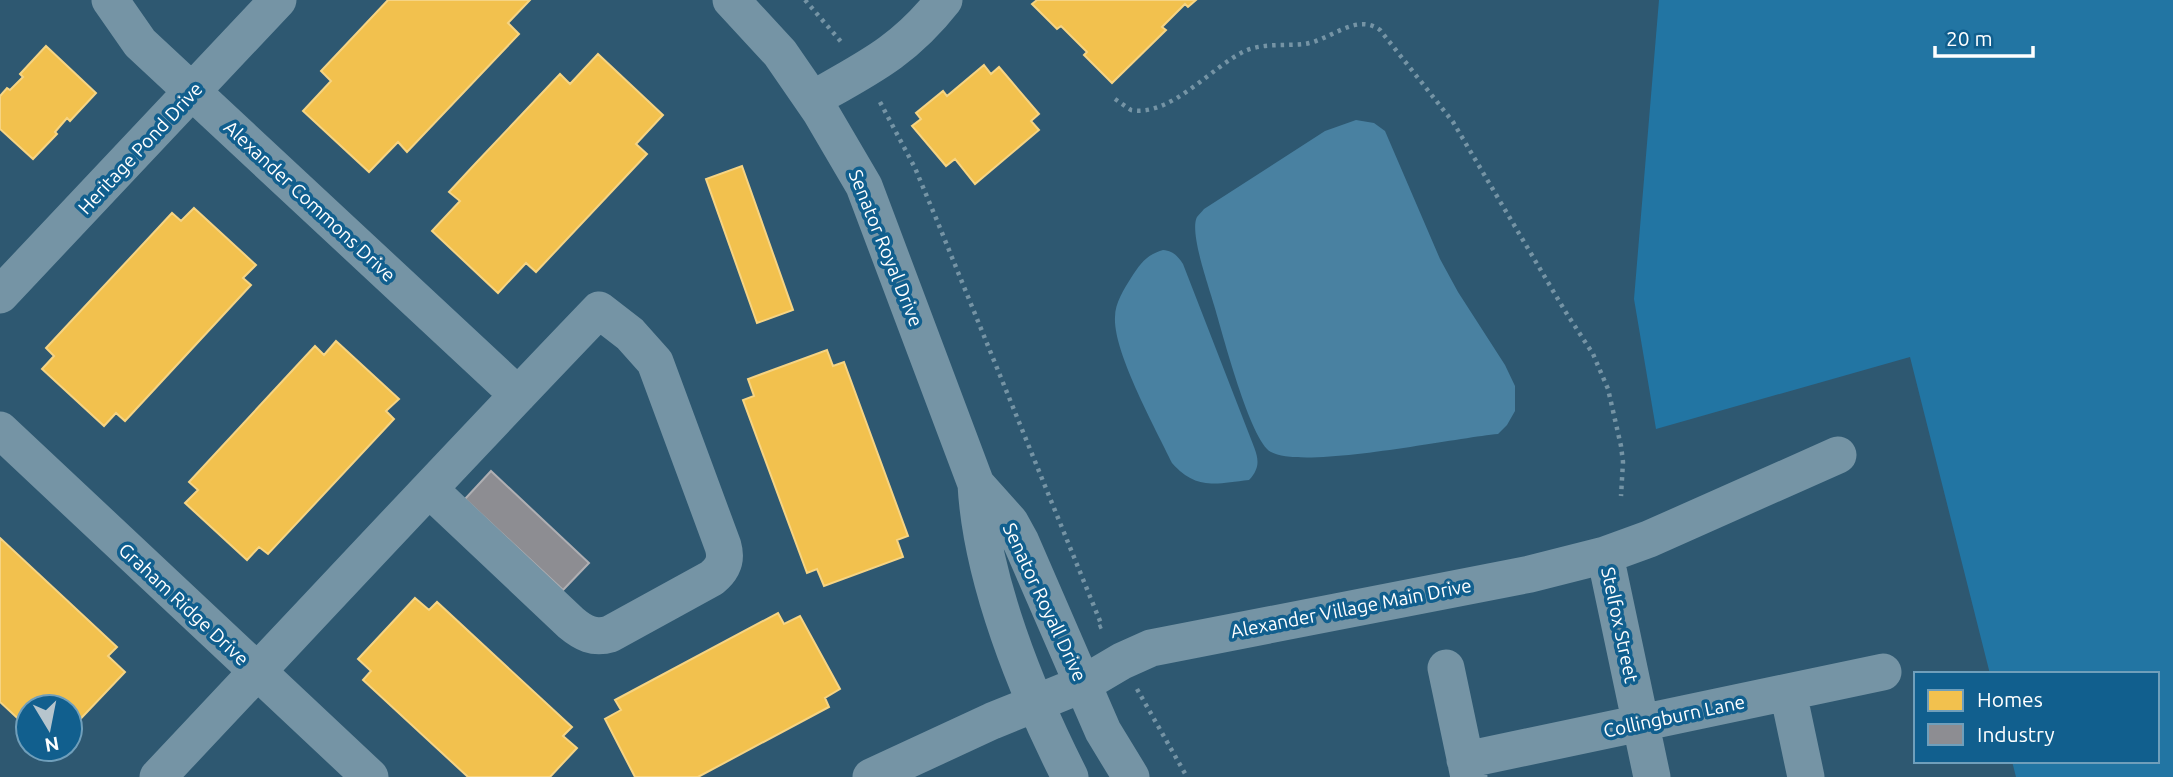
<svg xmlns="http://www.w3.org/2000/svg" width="2173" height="777" font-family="Ubuntu,sans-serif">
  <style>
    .green { fill: #2275a3 }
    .water { fill: #4981a1 }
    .homes { fill: #f2c14e; stroke: #f6d483; stroke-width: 2 }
    .industry { fill: #8d8d92; stroke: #afafb3; stroke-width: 2 }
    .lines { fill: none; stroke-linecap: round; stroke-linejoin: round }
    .path { stroke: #7594a5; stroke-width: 4.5; stroke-dasharray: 3.5 5; stroke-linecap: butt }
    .minor { stroke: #7594a5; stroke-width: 37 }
    .labels { text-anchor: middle; stroke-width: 7; stroke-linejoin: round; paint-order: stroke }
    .street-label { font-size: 19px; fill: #fff; stroke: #115f8e }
  </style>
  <rect width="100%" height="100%" fill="#2e5871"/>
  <path class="green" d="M 1659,0 L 2173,0 L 2173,777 L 2016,777 L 2012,761 L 2157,761 L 2157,674 L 1990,674 L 1910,357 L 1656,429 L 1634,299 Z"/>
  <path class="water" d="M 1356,120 L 1374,123 L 1385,131 L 1440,259 L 1458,292 L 1505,365 L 1515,386 L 1515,411 L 1507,425 L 1498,434 C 1453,438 1304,470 1271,452 C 1250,441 1222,331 1214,305 C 1209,287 1189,232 1197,217 C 1199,214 1202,212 1204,209 L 1325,131 Z
    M 1163,250 C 1173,251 1177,255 1183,264 L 1249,434 C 1256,453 1264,464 1249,480 C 1215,484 1196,490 1172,463 C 1156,429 1113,352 1115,317 C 1115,303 1124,289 1131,278 C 1140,264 1146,255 1163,250 Z"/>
  <path class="homes" d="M 388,0 L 530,0 L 508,23 L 519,34 L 407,152 L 398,142 L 369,172 L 303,111 L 331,81 L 321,71 Z
    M 1037,0 L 1196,0 L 1188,7 L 1185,4 L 1162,27 L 1166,30 L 1112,83 L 1084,55 L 1087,52 L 1061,26 L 1057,29 L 1032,4 Z
    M 46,46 L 96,93 L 70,121 L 67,118 L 55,132 L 57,134 L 33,159 L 0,129 L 0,96 L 7,88 L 10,90 L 23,77 L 20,74 Z
    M 598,54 L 663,115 L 636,144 L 647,154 L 536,272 L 526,263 L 498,293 L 432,231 L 460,201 L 449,192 L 474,165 L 560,74 L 570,84 Z
    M 984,65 L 991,74 L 999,67 L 1005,74 L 1039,114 L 1031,121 L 1039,130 L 975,184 L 955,159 L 946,166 L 912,126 L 921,119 L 916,113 L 943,91 L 947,96 Z
    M 742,166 L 793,310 L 757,323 L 706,179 Z
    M 194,208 L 256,265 L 243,278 L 251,285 L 125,421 L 116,413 L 104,426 L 42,369 L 54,356 L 46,348 L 172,213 L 181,221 Z
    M 336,341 L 399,399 L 386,411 L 394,419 L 268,554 L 259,547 L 247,560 L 185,503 L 198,490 L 189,482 L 315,346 L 324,355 Z
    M 827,350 L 833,366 L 844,362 L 908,536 L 897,540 L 903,557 L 824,586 L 817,569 L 807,573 L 743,400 L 754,396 L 748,379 Z
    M 0,538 L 117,647 L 108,656 L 125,672 L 70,730 L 70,707 L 28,707 L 28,728 L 0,702 Z
    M 415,598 L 429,610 L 437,602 L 572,727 L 563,736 L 577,748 L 550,777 L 468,777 L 363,680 L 371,671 L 358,659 Z
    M 778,613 L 784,624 L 800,616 L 840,689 L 825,698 L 829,707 L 698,777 L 635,777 L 605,719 L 621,710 L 615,700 Z"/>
  <path class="industry" d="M 491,471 L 589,563 L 563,590 L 465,499 Z"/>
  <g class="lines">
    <path class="path" d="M 805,0 L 843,44
      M 1115,99 L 1131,110 C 1171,117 1211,67 1245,51 C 1263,43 1285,46 1304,44 C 1330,41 1356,12 1380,30 L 1453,122 L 1565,311 L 1593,354 L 1608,389 L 1621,446 L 1623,462 L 1621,496
      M 880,102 L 915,168 L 938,223 L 1102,626 L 1097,628
      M 1137,689 L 1187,777"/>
    <path class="minor" d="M 110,0 L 140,43 L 518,395
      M 731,0 L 780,53 L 820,111 L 864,186 L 976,484 C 981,579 1027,692 1070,777
      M 813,99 C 868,68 904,51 944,0
      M 0,295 L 278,0
      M 0,430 L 370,777
      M 976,484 L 1010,522 L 1021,542 L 1103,731 L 1131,777
      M 1605,555 L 1652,777
      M 1446,668 L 1469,777
      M 1788,692 L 1806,777
      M 1465,760 L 1883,672
      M 158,777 C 305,621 451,464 599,310 L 630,334 L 655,362 L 723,546 C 727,560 723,569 712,578 L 610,634 C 594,639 583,633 571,623 L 429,489
      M 871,777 L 992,721 L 1083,684 L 1122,661 L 1151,648 L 1530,574 L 1605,555 L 1649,539 L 1838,455"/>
  </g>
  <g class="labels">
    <g class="street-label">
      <text transform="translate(140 148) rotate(-47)" y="7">Heritage Pond Drive</text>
      <text transform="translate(310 201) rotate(43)" y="7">Alexander Commons Drive</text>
      <text transform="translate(886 248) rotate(68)" y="7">Senator Royal Drive</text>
      <text transform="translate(1045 602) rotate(65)" y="7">Senator Royall Drive</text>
      <text transform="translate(184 604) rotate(43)" y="7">Graham Ridge Drive</text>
      <text transform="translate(1351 608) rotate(-11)" y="7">Alexander Village Main Drive</text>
      <text transform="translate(1620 625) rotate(78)" y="7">Stelfox Street</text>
      <text transform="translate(1674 716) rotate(-12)" y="7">Collingburn Lane</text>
    </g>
  </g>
  <rect x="1914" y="672" width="245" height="91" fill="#115f8e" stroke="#709fbb" stroke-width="2"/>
  <rect x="1928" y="690" width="35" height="21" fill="#f2c14e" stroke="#709fbb" stroke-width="2"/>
  <text x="1977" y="707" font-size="21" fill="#ffffff">Homes</text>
  <rect x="1928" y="724" width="35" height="21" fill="#8d8d92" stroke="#709fbb" stroke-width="2"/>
  <text x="1977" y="742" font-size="21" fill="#ffffff">Industry</text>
  <g transform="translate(49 728) rotate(170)"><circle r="33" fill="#115f8e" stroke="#709fbb" stroke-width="2"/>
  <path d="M0-5L12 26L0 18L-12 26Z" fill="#b6c5cd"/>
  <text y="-10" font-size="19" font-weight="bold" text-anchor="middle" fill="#ffffff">N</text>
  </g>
  <path d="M1935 46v10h98v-10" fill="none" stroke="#ffffff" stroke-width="3.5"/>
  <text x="1946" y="46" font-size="21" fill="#ffffff" stroke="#115f8e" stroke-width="5" paint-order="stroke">20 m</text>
</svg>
